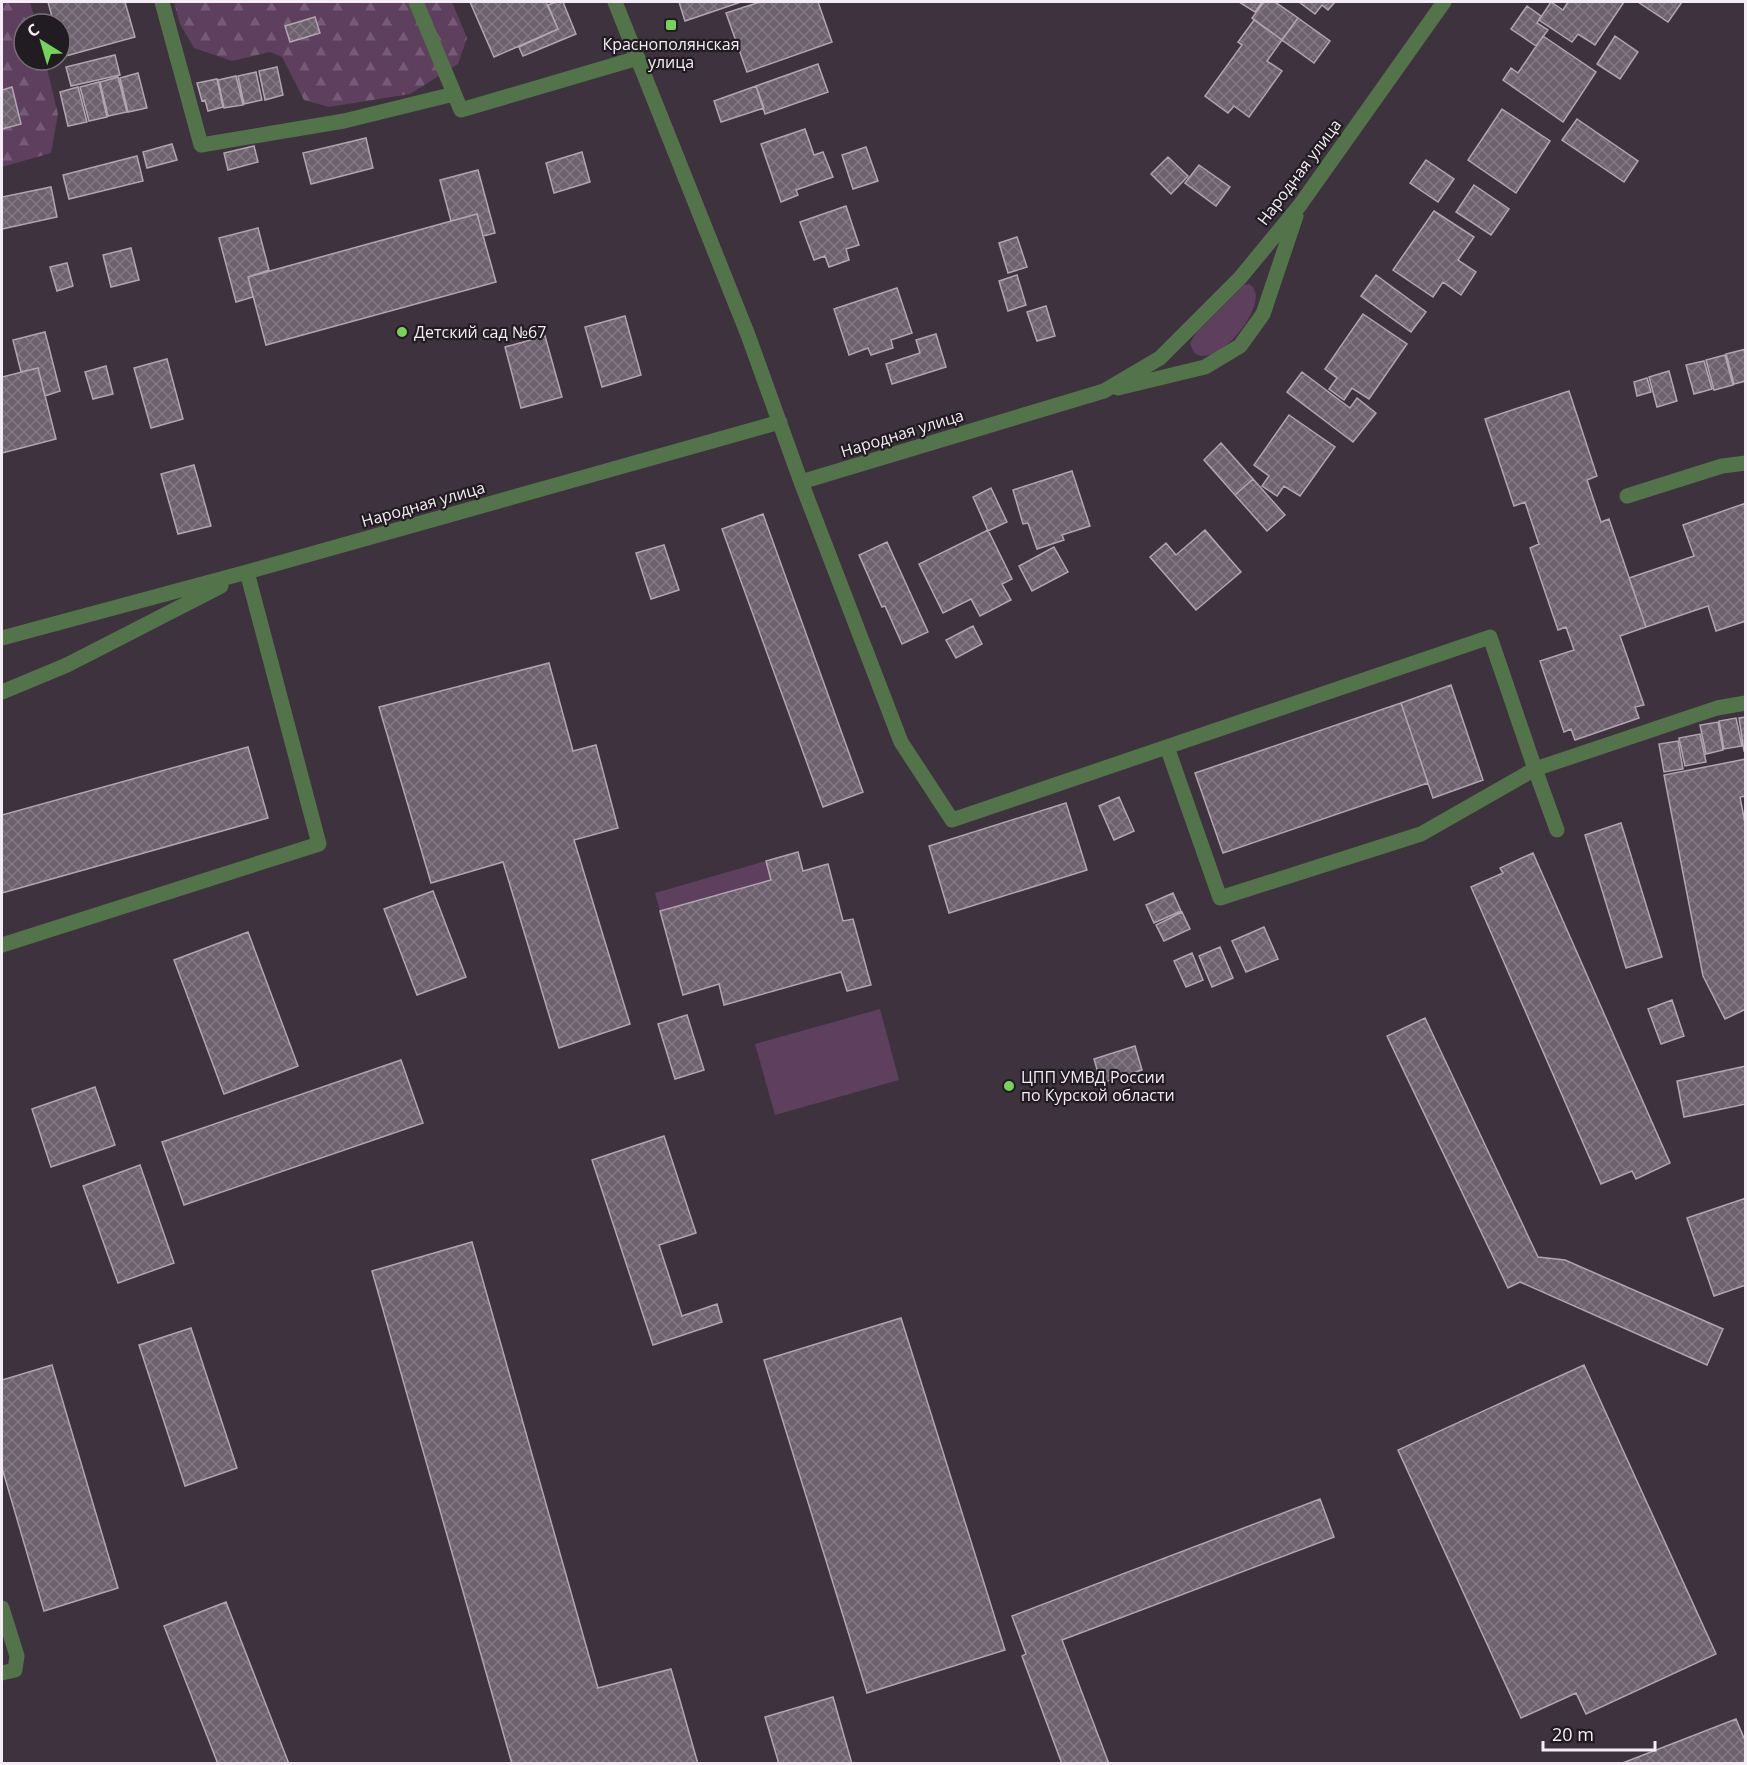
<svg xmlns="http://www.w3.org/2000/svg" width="1747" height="1765" font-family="'Open Sans',sans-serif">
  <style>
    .grass { fill: #5e3f5e }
    .forest { fill: url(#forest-firs) }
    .building { fill: url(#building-cross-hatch); stroke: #b3a4b3; stroke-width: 1.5 }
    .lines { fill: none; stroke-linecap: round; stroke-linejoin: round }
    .minor { stroke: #53734a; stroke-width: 15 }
    .poi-dot { fill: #76d25a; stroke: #211c21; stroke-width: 2 }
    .labels { text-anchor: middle; stroke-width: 4.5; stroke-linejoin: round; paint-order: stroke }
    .poi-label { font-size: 16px; fill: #f5edf5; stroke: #211c21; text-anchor: start }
    .street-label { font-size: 16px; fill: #f5edf5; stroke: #211c21 }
  </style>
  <defs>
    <pattern id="forest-firs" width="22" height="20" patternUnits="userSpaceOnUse" patternTransform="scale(1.5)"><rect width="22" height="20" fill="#5e3f5e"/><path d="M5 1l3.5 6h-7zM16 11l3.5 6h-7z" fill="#765b76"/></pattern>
    <pattern id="building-cross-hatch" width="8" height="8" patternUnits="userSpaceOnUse" patternTransform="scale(1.5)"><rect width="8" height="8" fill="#6e616e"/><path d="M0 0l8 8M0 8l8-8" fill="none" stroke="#837883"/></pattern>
  </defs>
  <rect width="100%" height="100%" fill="#3e323e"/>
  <path class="grass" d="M 1249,284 C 1274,297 1223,365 1198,355 C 1193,353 1192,348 1190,343 L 1196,333 L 1244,285 Z
    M 766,861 L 771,880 L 660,911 L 655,893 Z
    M 880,1009 L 899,1080 L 775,1115 L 755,1044 Z"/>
  <path class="forest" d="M 2,2 L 30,2 L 36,24 L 24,24 L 24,60 L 45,60 L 58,114 L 51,153 L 2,167 Z
    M 174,2 L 452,2 L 467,38 L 458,64 L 410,94 L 329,107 L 304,100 L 282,57 L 270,52 L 232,61 L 194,48 L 180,24 Z"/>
  <path class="building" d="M 48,2 L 125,2 L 135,37 L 62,57 L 60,48 L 60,24 L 54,24 Z
    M 470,2 L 546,2 L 558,29 L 494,57 Z
    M 556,2 L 563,2 L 576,34 L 523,56 L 519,47 L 558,29 L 548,5 Z
    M 679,2 L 741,2 L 685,21 Z
    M 760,2 L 818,2 L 832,42 L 747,72 L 726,13 Z
    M 1239,2 L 1262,2 L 1255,12 Z
    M 1264,2 L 1275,2 L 1298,18 L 1282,40 L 1252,18 Z
    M 1299,2 L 1335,2 L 1328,10 L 1322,5 L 1315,14 Z
    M 1551,2 L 1563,10 L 1568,2 L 1624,2 L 1595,45 L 1578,34 L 1572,42 L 1539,20 Z
    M 1638,2 L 1682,2 L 1668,22 Z
    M 1527,6 L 1541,16 L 1537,23 L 1548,30 L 1536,46 L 1511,29 Z
    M 315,17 L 320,33 L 290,42 L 285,26 Z
    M 1298,18 L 1330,41 L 1314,63 L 1282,40 Z
    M 1254,20 L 1282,40 L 1267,61 L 1282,71 L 1249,117 L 1234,106 L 1228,113 L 1205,96 L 1242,45 L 1238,42 Z
    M 1543,36 L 1596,72 L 1563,122 L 1503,80 L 1511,68 L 1518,73 Z
    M 1615,36 L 1638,52 L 1620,79 L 1597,64 Z
    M 115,55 L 120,75 L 71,86 L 66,67 Z
    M 818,64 L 828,92 L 765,114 L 756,86 Z
    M 277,67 L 283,95 L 265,100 L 259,71 Z
    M 256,72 L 262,100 L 244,104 L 238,76 Z
    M 138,73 L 147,108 L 128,112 L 120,78 Z
    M 236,76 L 243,105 L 224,108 L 218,80 Z
    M 118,77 L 127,112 L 108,116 L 100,82 Z
    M 217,79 L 223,107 L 208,111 L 205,100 L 202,101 L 197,83 Z
    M 99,82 L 107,117 L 89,121 L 80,87 Z
    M 756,86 L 764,108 L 721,122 L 714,101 Z
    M 12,87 L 21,124 L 2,129 L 2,90 Z
    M 78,87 L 87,122 L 68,126 L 60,92 Z
    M 1502,109 L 1550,141 L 1516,193 L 1468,160 Z
    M 1577,119 L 1638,161 L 1624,182 L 1562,140 Z
    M 805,129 L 814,155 L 823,152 L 833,177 L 796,190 L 798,195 L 781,202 L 761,144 Z
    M 366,138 L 373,168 L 311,184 L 303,153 Z
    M 172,144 L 177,160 L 147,168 L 143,152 Z
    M 254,146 L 258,162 L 228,170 L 224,153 Z
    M 866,147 L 878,181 L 853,189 L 842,155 Z
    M 582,152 L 590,182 L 554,193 L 546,163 Z
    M 137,156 L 143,181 L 69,199 L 63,175 Z
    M 1168,157 L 1188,176 L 1171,194 L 1151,174 Z
    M 1426,160 L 1454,179 L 1438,202 L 1410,183 Z
    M 1199,165 L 1230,187 L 1216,206 L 1185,183 Z
    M 478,170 L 495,233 L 483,236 L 477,214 L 451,221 L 440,180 Z
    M 1474,185 L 1509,209 L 1491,235 L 1456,212 Z
    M 51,187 L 57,217 L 2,229 L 2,197 Z
    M 846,206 L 859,245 L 846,249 L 849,260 L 829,267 L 825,256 L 814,260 L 800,222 Z
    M 1434,211 L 1474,237 L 1458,260 L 1476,272 L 1461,295 L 1443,282 L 1433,297 L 1393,270 Z
    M 477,214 L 496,282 L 266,345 L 248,277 Z
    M 258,228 L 269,270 L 248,277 L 253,297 L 236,302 L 219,238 Z
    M 1017,237 L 1027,267 L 1008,273 L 999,243 Z
    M 131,248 L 139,280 L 111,287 L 103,255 Z
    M 67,263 L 73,286 L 57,291 L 50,267 Z
    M 1017,275 L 1026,305 L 1008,311 L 999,281 Z
    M 1376,275 L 1426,312 L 1411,332 L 1361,296 Z
    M 897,288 L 912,333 L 891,340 L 893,348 L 871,355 L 868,348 L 849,355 L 834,309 Z
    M 1046,306 L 1055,336 L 1037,341 L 1027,312 Z
    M 1363,314 L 1407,344 L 1369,399 L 1352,388 L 1344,400 L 1329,389 L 1337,378 L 1325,369 Z
    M 625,316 L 641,375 L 602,387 L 585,327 Z
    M 45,332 L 60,391 L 45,396 L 38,368 L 21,372 L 13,340 Z
    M 936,334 L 946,367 L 892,384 L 886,364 L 920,353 L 916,340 Z
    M 545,336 L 562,397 L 521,408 L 505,347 Z
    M 1746,349 L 1746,381 L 1734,384 L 1726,354 Z
    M 1725,355 L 1733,385 L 1714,390 L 1706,360 Z
    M 167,359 L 183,419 L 151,428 L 134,368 Z
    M 1704,361 L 1712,389 L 1694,394 L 1686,365 Z
    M 106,366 L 113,394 L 93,399 L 85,372 Z
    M 38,368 L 56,439 L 2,453 L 2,377 Z
    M 1669,371 L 1677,401 L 1657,407 L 1649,377 Z
    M 1302,372 L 1350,408 L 1357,398 L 1376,413 L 1353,442 L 1287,392 Z
    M 1647,378 L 1651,392 L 1637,396 L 1634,382 Z
    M 1569,391 L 1597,476 L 1587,480 L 1601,522 L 1609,519 L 1646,627 L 1620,636 L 1644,705 L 1635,707 L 1639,718 L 1575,740 L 1571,729 L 1564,732 L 1540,661 L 1574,650 L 1566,627 L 1558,630 L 1530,548 L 1539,544 L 1525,502 L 1514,506 L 1485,419 Z
    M 1289,415 L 1335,447 L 1300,496 L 1284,486 L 1277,496 L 1262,486 L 1269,476 L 1254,465 Z
    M 1221,443 L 1253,479 L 1235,495 L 1204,460 Z
    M 194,465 L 211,526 L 178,534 L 161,474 Z
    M 1072,471 L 1090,526 L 1062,535 L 1064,540 L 1037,549 L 1028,523 L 1023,524 L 1013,490 Z
    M 1253,479 L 1285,515 L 1267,531 L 1235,495 Z
    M 991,488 L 1007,522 L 988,531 L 973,497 Z
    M 1746,503 L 1746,621 L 1716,631 L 1708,606 L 1646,627 L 1629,578 L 1694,556 L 1683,525 Z
    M 763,514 L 863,792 L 823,807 L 722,529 Z
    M 988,530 L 1012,579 L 1002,584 L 1011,600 L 980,616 L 971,599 L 943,613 L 919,564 Z
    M 1205,530 L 1241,572 L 1196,610 L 1150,557 L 1166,543 L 1176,555 Z
    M 887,542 L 928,632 L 902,644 L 885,606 L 882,607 L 859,555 Z
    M 664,545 L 679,590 L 651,599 L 636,553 Z
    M 1054,547 L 1068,572 L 1032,591 L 1019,566 Z
    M 973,626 L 982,644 L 956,658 L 946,640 Z
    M 549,663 L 573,751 L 596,745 L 618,828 L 574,840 L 630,1024 L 559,1048 L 503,862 L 431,883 L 379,707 Z
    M 1451,685 L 1483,780 L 1433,798 L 1401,703 Z
    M 1401,703 L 1428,783 L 1223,853 L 1195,773 Z
    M 1746,717 L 1746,751 L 1744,751 L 1739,718 Z
    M 1736,718 L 1742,746 L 1724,749 L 1719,721 Z
    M 1718,722 L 1723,750 L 1706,754 L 1700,725 Z
    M 1700,734 L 1706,762 L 1685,766 L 1679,738 Z
    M 1678,741 L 1683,769 L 1664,772 L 1659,744 Z
    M 248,747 L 268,818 L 2,893 L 2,815 Z
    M 1746,759 L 1746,796 L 1740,797 L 1746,828 L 1746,1009 L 1725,1019 L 1703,976 L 1664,775 Z
    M 1119,797 L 1134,831 L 1114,840 L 1099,806 Z
    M 1066,803 L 1087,870 L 949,913 L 929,846 Z
    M 1621,823 L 1662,957 L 1626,968 L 1585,835 Z
    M 798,852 L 803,871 L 828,864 L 843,921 L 853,919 L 871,985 L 847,991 L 841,972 L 724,1005 L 719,984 L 683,995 L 660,911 L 771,880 L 766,861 Z
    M 1533,853 L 1670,1163 L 1636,1179 L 1632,1171 L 1601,1184 L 1471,887 L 1503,873 L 1500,868 Z
    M 433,891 L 466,977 L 417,995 L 384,909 Z
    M 1173,893 L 1181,911 L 1154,923 L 1146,905 Z
    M 1182,912 L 1190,929 L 1164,941 L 1156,925 Z
    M 1264,927 L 1278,959 L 1246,972 L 1232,941 Z
    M 248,932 L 298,1066 L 224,1094 L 174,960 Z
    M 1220,947 L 1233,978 L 1212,987 L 1199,956 Z
    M 1192,953 L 1203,980 L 1186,987 L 1174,961 Z
    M 1672,1000 L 1684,1036 L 1661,1044 L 1648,1009 Z
    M 687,1015 L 704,1070 L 675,1079 L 658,1024 Z
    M 1425,1018 L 1538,1257 L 1565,1260 L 1723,1329 L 1707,1365 L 1520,1282 L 1508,1288 L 1387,1036 Z
    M 1135,1046 L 1142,1070 L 1101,1083 L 1094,1059 Z
    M 401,1060 L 423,1123 L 184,1205 L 162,1142 Z
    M 1746,1066 L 1746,1104 L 1684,1117 L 1677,1081 Z
    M 95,1087 L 115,1145 L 51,1167 L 32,1109 Z
    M 664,1136 L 696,1233 L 659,1245 L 682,1316 L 717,1304 L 722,1322 L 653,1345 L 592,1160 Z
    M 140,1165 L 174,1263 L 118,1283 L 83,1186 Z
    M 1746,1198 L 1746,1285 L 1714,1296 L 1687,1218 Z
    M 472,1242 L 598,1688 L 671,1669 L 698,1764 L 512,1764 L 372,1271 Z
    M 901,1318 L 1005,1650 L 867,1693 L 764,1360 Z
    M 191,1328 L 237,1468 L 185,1486 L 139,1345 Z
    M 52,1365 L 118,1588 L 44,1611 L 2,1468 L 2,1380 Z
    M 1584,1365 L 1716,1654 L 1586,1714 L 1576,1693 L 1521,1718 L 1398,1450 Z
    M 1320,1499 L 1334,1537 L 1062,1640 L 1109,1764 L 1062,1764 L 1022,1656 L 1026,1654 L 1012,1616 Z
    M 226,1602 L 289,1764 L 218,1764 L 164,1626 Z
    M 833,1697 L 852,1764 L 779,1764 L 765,1717 Z
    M 1736,1719 L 1746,1743 L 1746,1764 L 1620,1764 Z"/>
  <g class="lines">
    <path class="minor" d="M 162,2 L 201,145 L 344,121 L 454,94
      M 416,2 L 461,110 L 638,58
      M 615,2 L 748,335 L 801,482 L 1104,391 L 1160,358 L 1240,278 L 1300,205 L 1444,2
      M 1118,388 L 1205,367 L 1240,346 L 1263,314 L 1296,216
      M 801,482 L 901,742 L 952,820 L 1490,637 L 1535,769 L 1557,830
      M 1627,496 L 1722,466 L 1746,463
      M 2,638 L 247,572 L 780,422
      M 2,692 L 67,665 L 221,586
      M 1167,747 L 1220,898 L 1421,834 L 1535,769 L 1717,708 L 1746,703
      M 2,945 L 319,844 L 247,572
      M 2,1608 L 17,1656 L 15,1670 L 2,1673"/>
  </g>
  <g class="poi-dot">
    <rect x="665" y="19" width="12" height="12" rx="3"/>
    <circle cx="402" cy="332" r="6"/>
    <circle cx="1009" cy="1086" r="6"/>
  </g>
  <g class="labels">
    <g class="poi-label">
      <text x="671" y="50" text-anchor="middle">Краснополянская<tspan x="671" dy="18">улица</tspan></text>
      <text x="414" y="338">Детский сад №67</text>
      <text x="1021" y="1083">ЦПП УМВД России<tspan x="1021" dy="18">по Курской области</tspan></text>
    </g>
    <g class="street-label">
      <text transform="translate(1299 172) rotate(-53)" y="6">Народная улица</text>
      <text transform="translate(902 433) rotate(-17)" y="6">Народная улица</text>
      <text transform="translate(423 504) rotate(-16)" y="6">Народная улица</text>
    </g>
  </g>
  <rect width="1747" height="1765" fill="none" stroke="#f5edf5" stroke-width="6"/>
  <g transform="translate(42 42) rotate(323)"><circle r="28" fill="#211c21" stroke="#767076" stroke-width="1.5"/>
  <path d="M0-4.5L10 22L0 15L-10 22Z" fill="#76d25a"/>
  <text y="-9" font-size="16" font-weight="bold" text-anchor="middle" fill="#f5edf5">С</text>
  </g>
  <path d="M1543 1741v9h112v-9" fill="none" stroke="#f5edf5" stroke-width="3"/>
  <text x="1552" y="1741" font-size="18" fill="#f5edf5" stroke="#211c21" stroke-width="4.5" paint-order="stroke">20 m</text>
</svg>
